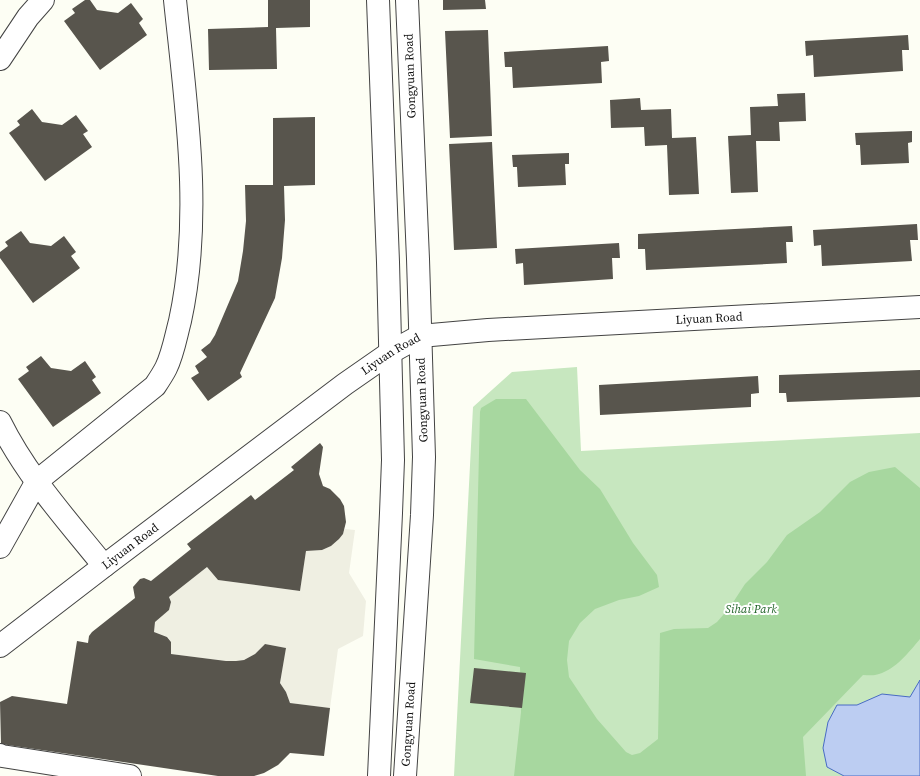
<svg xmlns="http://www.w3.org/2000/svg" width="920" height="776" font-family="'Source Serif 4',serif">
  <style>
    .green { fill: #c7e7bf }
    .forest { fill: #a7d79f }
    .plaza { fill: #efefe2 }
    .water { fill: #bccdf2; stroke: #486bc4 }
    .building { fill: #58554d }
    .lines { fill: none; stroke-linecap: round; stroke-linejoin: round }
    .minor-casing { stroke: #434343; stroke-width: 24 }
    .minor { stroke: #fff; stroke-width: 22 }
    .labels { text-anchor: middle; stroke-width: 4; stroke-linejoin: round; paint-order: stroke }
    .street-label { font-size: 12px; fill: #101010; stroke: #fff }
    .park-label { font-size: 12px; font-style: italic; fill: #24652b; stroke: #fff }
  </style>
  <rect width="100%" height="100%" fill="#fdfef4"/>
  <path class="green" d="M 577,367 L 581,451 L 920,433 L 920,776 L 454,776 L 473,407 L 512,372 Z"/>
  <path class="forest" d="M 496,399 L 526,399 L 580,470 L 600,489 L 633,543 L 657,575 L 659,587 L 639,596 L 619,600 L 595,609 L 580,623 L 569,641 L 567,660 L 569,677 L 597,719 L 626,752 L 632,755 L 640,753 L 658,739 L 660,633 L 674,629 L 708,628 L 717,622 L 730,607 L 745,584 L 767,562 L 787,535 L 820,512 L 850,482 L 869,472 L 895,467 L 920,488 L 920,639 C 909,652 896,669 879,674 C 874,676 868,675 863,675 L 803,737 L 806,776 L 514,776 L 521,712 L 520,667 L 474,659 L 480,412 L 481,408 Z"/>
  <path class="plaza" d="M 345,529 L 355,530 L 349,573 L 366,601 L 363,636 L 338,649 L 330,708 L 290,703 L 286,692 L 280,683 L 286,648 L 265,644 L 255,654 L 244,660 L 236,661 L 226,661 L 171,654 L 171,642 L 168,637 L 154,632 L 155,622 L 169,610 L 171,602 L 169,597 L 207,567 L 218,580 L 300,591 L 306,551 L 322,550 L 331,546 L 339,539 Z"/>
  <path class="water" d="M 920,680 L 920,776 L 844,776 L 827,767 L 823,748 L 828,722 L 837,705 L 857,705 L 882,694 L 910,697 Z"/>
  <path class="building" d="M 85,0 L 90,0 L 97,10 L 118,13 L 131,3 L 143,19 L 139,23 L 147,35 L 100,70 L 64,21 L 75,13 L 72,9 Z
    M 268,0 L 310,0 L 310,27 L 276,28 L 277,69 L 209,70 L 208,29 L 268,27 Z
    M 443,0 L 485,0 L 486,9 L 443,10 Z
    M 488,30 L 492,136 L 450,138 L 445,31 Z
    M 908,35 L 909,50 L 902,50 L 903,71 L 814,77 L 813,55 L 806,56 L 805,41 Z
    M 608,46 L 609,61 L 601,62 L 602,83 L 513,88 L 512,67 L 505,67 L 504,52 Z
    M 805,93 L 806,121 L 779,122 L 780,141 L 756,141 L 758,192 L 731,193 L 728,136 L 751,135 L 750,107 L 778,106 L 777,94 Z
    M 640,98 L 641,110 L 671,109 L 672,138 L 696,137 L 699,194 L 669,195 L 667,145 L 645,146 L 644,127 L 611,128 L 610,100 Z
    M 32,109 L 42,122 L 62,125 L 76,115 L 88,131 L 83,134 L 92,147 L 45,181 L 9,133 L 20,125 L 17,121 Z
    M 315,117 L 315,185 L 284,186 L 285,220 L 282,258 L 275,298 L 240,373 L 242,377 L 208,401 L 191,378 L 199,373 L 195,366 L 207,357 L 201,350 L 210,343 L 215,335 L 238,281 L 243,251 L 246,221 L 245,185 L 273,185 L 273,118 Z
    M 912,131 L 912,142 L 908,143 L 909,163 L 861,165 L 860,145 L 856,145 L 855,133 Z
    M 492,142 L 497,248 L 454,250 L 449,144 Z
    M 569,153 L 569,164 L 565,164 L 566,185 L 518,187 L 517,167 L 513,167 L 512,155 Z
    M 917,224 L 918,240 L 910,240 L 912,261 L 822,266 L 821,245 L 814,246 L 813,230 Z
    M 792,226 L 793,242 L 786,242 L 787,263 L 646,270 L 645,249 L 638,249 L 638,234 Z
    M 21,231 L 30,243 L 51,246 L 64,236 L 76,252 L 71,256 L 80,268 L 33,303 L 0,258 L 0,252 L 8,246 L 5,242 Z
    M 619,243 L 620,258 L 612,258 L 613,279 L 524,285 L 523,263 L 516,264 L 515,249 Z
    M 41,356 L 51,368 L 71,371 L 85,361 L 96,377 L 92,380 L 101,393 L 53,427 L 18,379 L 29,371 L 26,367 Z
    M 920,370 L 920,397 L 787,402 L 786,393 L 779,393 L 779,375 Z
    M 758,376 L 759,393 L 751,394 L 751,407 L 600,415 L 599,385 Z
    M 320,443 L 323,447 L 319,474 L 323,486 L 330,489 L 340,499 L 344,506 L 346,522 L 343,534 L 339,539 L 331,546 L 322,550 L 306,551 L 300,591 L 218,580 L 207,567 L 169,597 L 171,602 L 169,610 L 155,622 L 154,632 L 167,637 L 171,642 L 171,654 L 226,661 L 236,661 L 244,660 L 255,654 L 265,644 L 286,648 L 280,683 L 286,692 L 290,703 L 330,708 L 324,756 L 290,753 L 278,765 L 264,773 L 254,776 L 218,776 L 1,744 L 0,702 L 12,696 L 67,704 L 77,641 L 88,643 L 89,636 L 92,632 L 135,598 L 133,587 L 140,579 L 144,578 L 151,581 L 191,549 L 187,544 L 251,495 L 255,500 L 294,470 L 291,467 Z
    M 474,668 L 526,673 L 522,708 L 470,703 Z"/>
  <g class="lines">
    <defs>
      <g id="minor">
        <path d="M 378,0 L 388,262 L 393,460 L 391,513 L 379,776"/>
        <path d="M 0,59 L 28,17 L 43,0"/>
        <path d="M 0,422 C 26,475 67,520 104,566"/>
        <path d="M 0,547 L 37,481 L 155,386 C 159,380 163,374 166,368 C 173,354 176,336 180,321 C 203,216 186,106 175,0"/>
        <path id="s1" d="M 0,646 L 104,566 L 345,384 L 391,352 L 420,336 L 488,330 L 920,307"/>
        <path d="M 0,755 L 2,756 L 130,776"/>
        <path id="s2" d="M 405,776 L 422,515 L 424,457 L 418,259 L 407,0"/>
      </g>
    </defs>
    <use href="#minor" class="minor-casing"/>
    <use href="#minor" class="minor"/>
  </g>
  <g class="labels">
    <g class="street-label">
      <text transform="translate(410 76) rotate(-92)" y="4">Gongyuan Road</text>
      <text dy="4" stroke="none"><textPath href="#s1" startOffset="812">Liyuan Road</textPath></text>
      <text dy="4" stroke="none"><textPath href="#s1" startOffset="488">Liyuan Road</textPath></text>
      <text transform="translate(422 400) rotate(-92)" y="4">Gongyuan Road</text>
      <text dy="4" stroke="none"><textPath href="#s1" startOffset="164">Liyuan Road</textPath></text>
      <text dy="4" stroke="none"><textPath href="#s2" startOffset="52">Gongyuan Road</textPath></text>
    </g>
    <g class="park-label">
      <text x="751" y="613">Sihai Park</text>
    </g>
  </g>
</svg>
